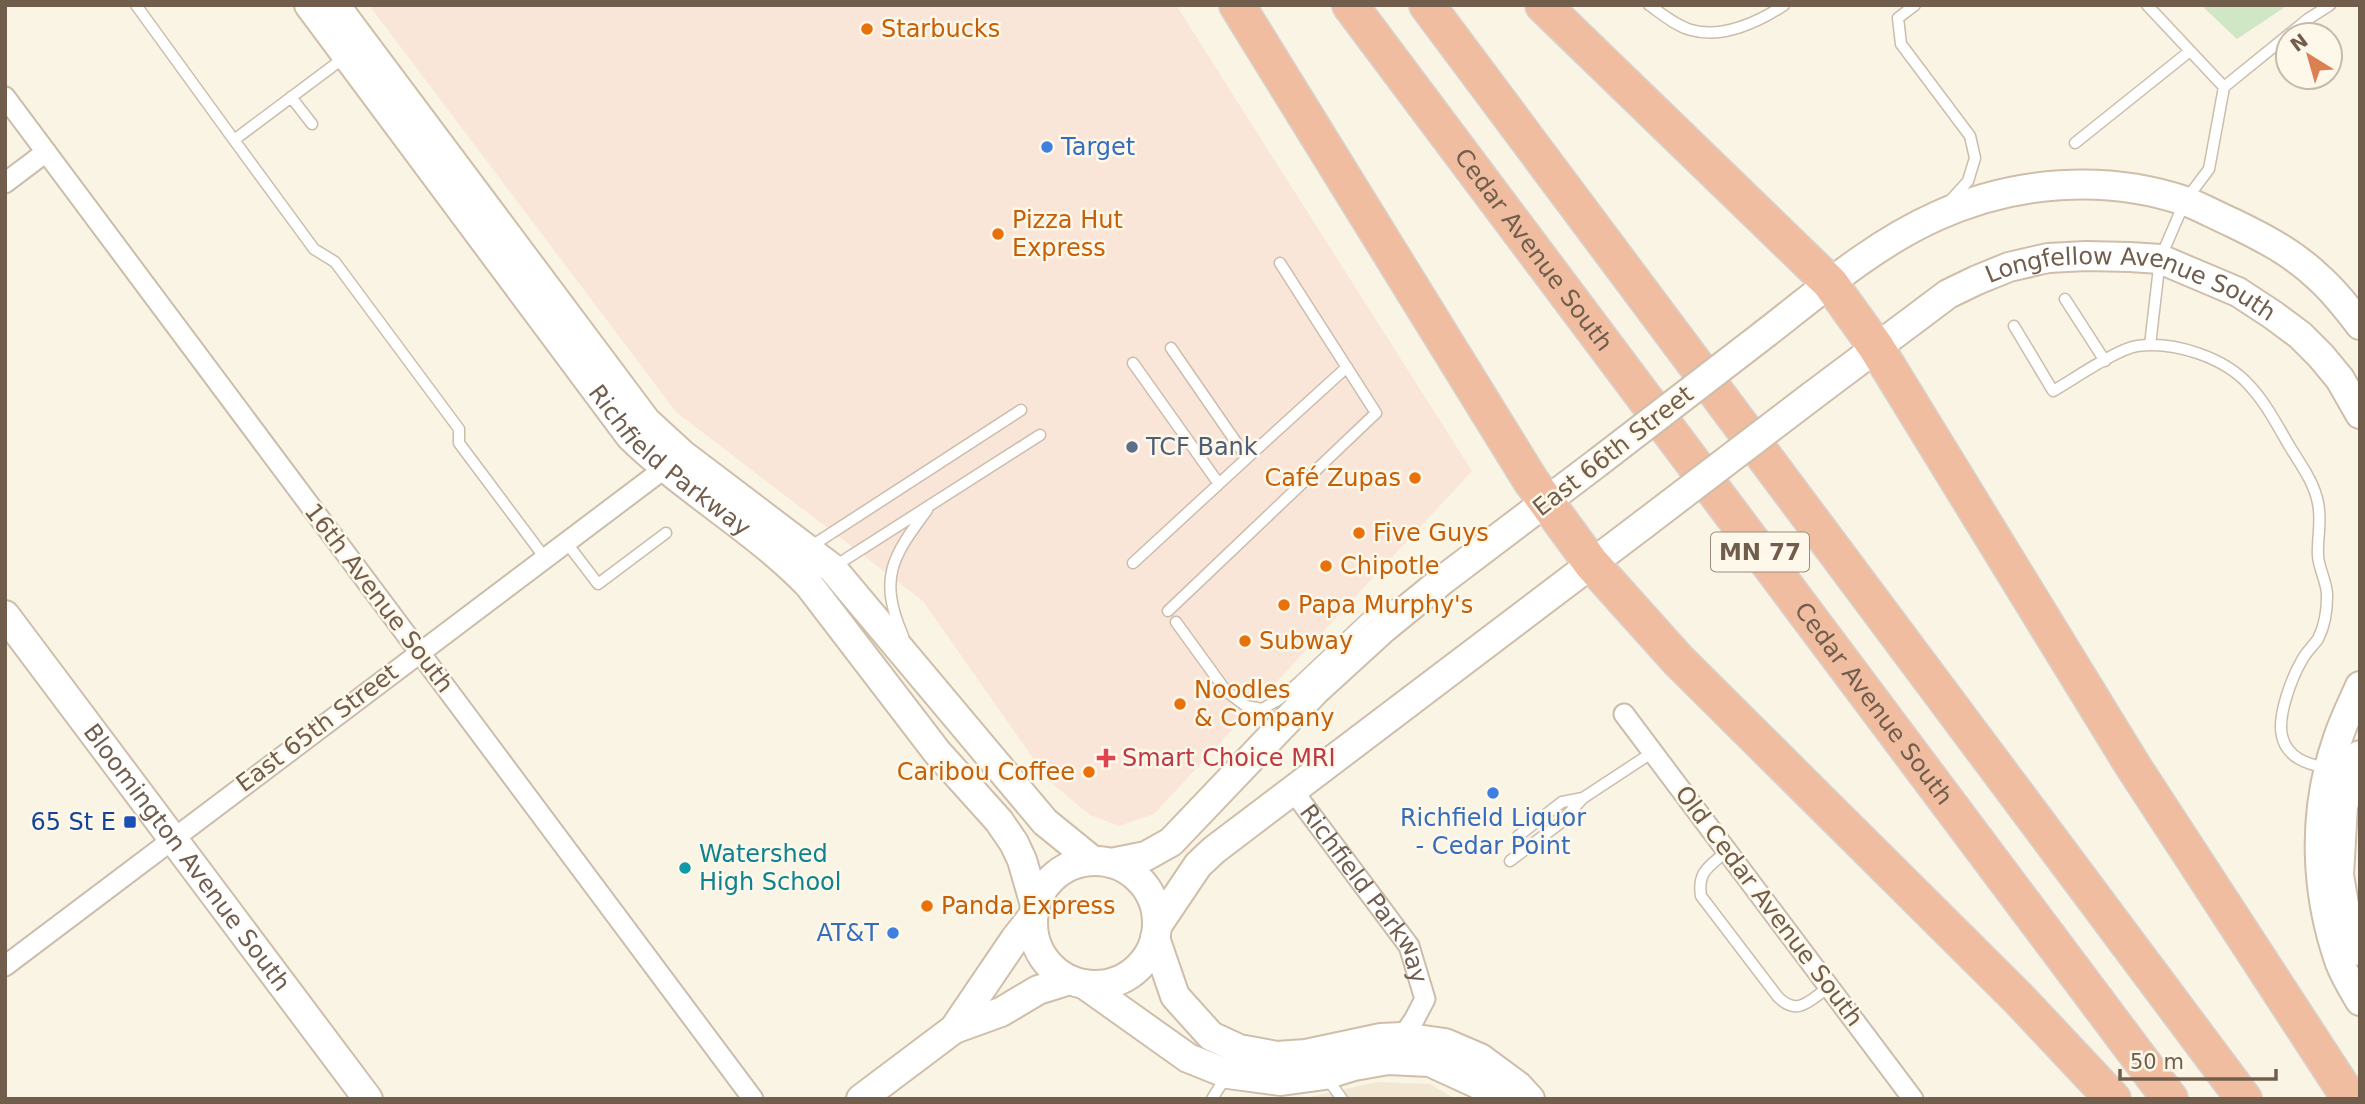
<svg xmlns="http://www.w3.org/2000/svg" width="2365" height="1104" font-family="'DejaVu Sans',sans-serif">
  <style>
    .residential { fill: #f1e7d3 }
    .commercial { fill: #fae6d9 }
    .green { fill: #cfe7c4 }
    .lines { fill: none; stroke-linecap: round; stroke-linejoin: round }
    .lane-casing { stroke: #cbbdac; stroke-width: 13 }
    .street-casing { stroke: #cbbdac; stroke-width: 23 }
    .secondary-casing { stroke: #cebeaa; stroke-width: 32 }
    .highway-casing { stroke: #d7d2cd; stroke-width: 38 }
    .lane { stroke: #fff; stroke-width: 10 }
    .street { stroke: #fff; stroke-width: 19 }
    .secondary { stroke: #fff; stroke-width: 28 }
    .highway { stroke: #f0bda0; stroke-width: 35 }
    .secondary-bridge-casing { stroke: #cebeaa; stroke-width: 32; stroke-linecap: butt }
    .secondary-bridge { stroke: #fff; stroke-width: 28 }
    .food-dot { fill: #e8710a; stroke: #fef8ea; stroke-width: 2.5 }
    .shop-dot { fill: #3f7fe0; stroke: #fef8ea; stroke-width: 2.5 }
    .service-dot { fill: #5c6f8a; stroke: #fef8ea; stroke-width: 2.5 }
    .health-dot { fill: #e0444e; stroke: #fef8ea; stroke-width: 2.5 }
    .transit-dot { fill: #1a4fb4; stroke: #fef8ea; stroke-width: 2.5 }
    .culture-dot { fill: #0f9aa8; stroke: #fef8ea; stroke-width: 2.5 }
    .labels { text-anchor: middle; stroke-width: 5; stroke-linejoin: round; paint-order: stroke }
    .shield { fill: #fef8ea; stroke: #9b8c7b; stroke-width: 2 }
    .shield-label { font-size: 23px; font-weight: bold; fill: #715d4c }
    .food-label { font-size: 24px; fill: #c56008; stroke: #fef8ea; text-anchor: start }
    .shop-label { font-size: 24px; fill: #366cbe; stroke: #fef8ea; text-anchor: start }
    .street-label { font-size: 24px; fill: #715d4c; stroke: #fef8ea }
    .service-label { font-size: 24px; fill: #4e5e75; stroke: #fef8ea; text-anchor: start }
    .health-label { font-size: 24px; fill: #be3a42; stroke: #fef8ea; text-anchor: start }
    .transit-label { font-size: 24px; fill: #164399; stroke: #fef8ea; text-anchor: end }
    .culture-label { font-size: 24px; fill: #0d838f; stroke: #fef8ea; text-anchor: start }
  </style>
  <rect width="100%" height="100%" fill="#faf4e5"/>
  <path class="residential" d="M 1377,1082 L 1430,1084 L 1455,1099 L 1301,1099 Z"/>
  <path class="commercial" d="M 369,5 L 1176,5 L 1472,471 L 1154,814 L 1119,826 L 1090,815 L 1049,781 L 923,601 L 676,412 Z"/>
  <path class="green" d="M 2201,5 L 2288,5 L 2237,39 Z"/>
  <g class="lines">
    <defs>
      <path id="lane" d="M 136,5 L 234,140
        M 1649,5 C 1662,14 1676,26 1691,30 C 1722,39 1759,22 1784,5
        M 1915,5 L 1898,18 L 1901,44 L 1970,136 L 1975,158 L 1968,181 L 1949,202
        M 2147,5 L 2224,87
        M 345,57 L 234,140 L 314,249 L 335,262 L 459,429 L 459,443 L 545,558
        M 291,97 L 312,124
        M 2075,143 L 2190,51
        M 2065,299 L 2105,361
        M 2014,326 L 2053,391 C 2074,379 2117,349 2137,346 C 2174,341 2224,357 2249,385 C 2266,403 2277,425 2290,447 C 2301,465 2314,482 2318,503 C 2322,521 2317,538 2318,556 C 2319,570 2328,584 2327,597 C 2327,610 2324,627 2318,639 C 2313,646 2306,652 2302,660 C 2292,677 2277,716 2282,736 C 2287,758 2307,764 2326,768
        M 2150,345 L 2160,259 L 2185,201 L 2209,169 L 2224,87 L 2308,19 L 2330,5
        M 1133,363 L 1219,484
        M 1247,458 L 1347,367
        M 566,542 L 598,584 L 666,533
        M 810,547 L 1021,410
        M 1133,563 L 1247,458 L 1171,348
        M 835,566 L 1040,435
        M 1168,611 L 1376,413 L 1280,263
        M 1176,622 L 1226,691 L 1246,706 L 1262,709 L 1278,700 L 1299,682 L 1370,615 L 1397,604
        M 903,636 C 878,578 892,557 927,510
        M 1518,836 L 1562,802 L 1583,798
        M 1727,851 C 1710,866 1697,871 1701,896 L 1778,997 C 1798,1017 1810,1000 1829,987
        M 1510,861 L 1559,824 L 1583,798 L 1653,752
        M 1327,1078 L 1342,1099
        M 1212,1099 L 1227,1075"/>
      <g id="street">
        <path d="M 5,97 L 753,1099"/>
        <path d="M 5,183 L 46,152"/>
        <path d="M 1624,714 L 1913,1099"/>
        <path id="s1" d="M 1293,791 L 1409,946 L 1425,999 L 1414,1020 L 1402,1037"/>
        <path d="M 5,966 L 665,468"/>
      </g>
      <g id="secondary">
        <path id="s2" d="M 309,5 L 630,436 C 686,491 755,529 809,585 L 937,752 L 999,821 L 1014,843 L 1022,860 L 1035,905"/>
        <path d="M 335,5 L 646,421 L 683,455 L 832,568 L 1045,822 L 1093,861"/>
        <path d="M 1766,333 C 1820,291 1874,244 1937,216 C 2014,181 2105,174 2185,201 C 2201,207 2217,216 2233,223 C 2264,238 2293,253 2318,277 C 2334,291 2347,308 2360,325"/>
        <path id="s3" d="M 1812,396 L 1948,294 L 1977,280 L 2009,267 L 2048,258 L 2086,256 L 2130,257 L 2160,259 L 2238,292 L 2273,315 L 2300,335 L 2321,356 L 2340,379 L 2360,414"/>
        <path id="s4" d="M 5,615 L 368,1099"/>
        <path d="M 2360,686 C 2352,704 2343,722 2337,741 C 2312,813 2315,892 2340,963 C 2345,976 2353,989 2360,1001"/>
        <path d="M 2360,755 L 2343,806 L 2339,875 L 2346,916 L 2360,951"/>
        <circle cx="1095" cy="923" r="62"/>
        <path d="M 1111,863 L 1146,856 L 1171,842 L 1315,691 L 1384,628 L 1444,579 L 1597,463"/>
        <path d="M 1157,926 L 1198,865 L 1214,850 L 1644,524"/>
        <path d="M 1155,938 L 1175,996 L 1211,1036 L 1239,1049 L 1277,1056 L 1306,1054 L 1381,1038 L 1402,1037 L 1445,1043 L 1480,1058 L 1518,1086 L 1530,1099"/>
        <path d="M 1084,984 L 1188,1058 L 1228,1074 L 1281,1081 L 1325,1075 L 1354,1066 L 1388,1060 L 1430,1062 L 1478,1084 L 1498,1099"/>
        <path d="M 954,1029 L 1001,1012 L 1038,990 L 1070,980"/>
        <path d="M 861,1099 L 954,1029 L 1015,939 L 1033,916"/>
      </g>
      <g id="highway">
        <path d="M 1237,5 L 1531,481 L 1591,563 L 1678,660 L 2019,999 L 2113,1099"/>
        <path id="s5" d="M 1350,5 L 2170,1099"/>
        <path d="M 1427,5 L 2244,1099"/>
        <path d="M 1543,5 L 1830,283 L 1876,347 L 2133,766 L 2350,1099"/>
      </g>
    </defs>
    <use href="#lane" class="lane-casing"/>
    <use href="#street" class="street-casing"/>
    <use href="#secondary" class="secondary-casing"/>
    <use href="#highway" class="highway-casing"/>
    <use href="#lane" class="lane"/>
    <use href="#street" class="street"/>
    <use href="#secondary" class="secondary"/>
    <use href="#highway" class="highway"/>
    <defs>
      <path id="secondary-bridge" d="M 1597,463 L 1766,333
        M 1644,524 L 1812,396"/>
    </defs>
    <use href="#secondary-bridge" class="secondary-bridge-casing"/>
    <use href="#secondary-bridge" class="secondary-bridge"/>
  </g>
  <g class="food-dot">
    <circle cx="867" cy="29" r="7"/>
    <circle cx="998" cy="234" r="7"/>
    <circle cx="1415" cy="478" r="7"/>
    <circle cx="1359" cy="533" r="7"/>
    <circle cx="1326" cy="566" r="7"/>
    <circle cx="1284" cy="605" r="7"/>
    <circle cx="1245" cy="641" r="7"/>
    <circle cx="1180" cy="704" r="7"/>
    <circle cx="1089" cy="772" r="7"/>
    <circle cx="927" cy="906" r="7"/>
  </g>
  <g class="shop-dot">
    <circle cx="1047" cy="147" r="7"/>
    <circle cx="1493" cy="793" r="7"/>
    <circle cx="893" cy="933" r="7"/>
  </g>
  <circle class="service-dot" cx="1132" cy="447" r="7"/>
  <path class="health-dot" d="M1102.5 747.5h7v7h7v7h-7v7h-7v-7h-7v-7h7z"/>
  <rect class="transit-dot" x="123" y="815" width="14" height="14" rx="3.5"/>
  <circle class="culture-dot" cx="685" cy="868" r="7"/>
  <g class="labels">
    <rect class="shield" x="1711" y="532.5" width="98" height="39" rx="5"/>
    <g class="shield-label">
      <text x="1760" y="560">MN 77</text>
    </g>
    <g class="food-label">
      <text x="881" y="37">Starbucks</text>
      <text x="1012" y="228">Pizza Hut<tspan x="1012" dy="28">Express</tspan></text>
      <text x="1401" y="486" text-anchor="end">Café Zupas</text>
      <text x="1373" y="541">Five Guys</text>
      <text x="1340" y="574">Chipotle</text>
      <text x="1298" y="613">Papa Murphy's</text>
      <text x="1259" y="649">Subway</text>
      <text x="1194" y="698">Noodles<tspan x="1194" dy="28">&amp; Company</tspan></text>
      <text x="1075" y="780" text-anchor="end">Caribou Coffee</text>
      <text x="941" y="914">Panda Express</text>
    </g>
    <g class="shop-label">
      <text x="1061" y="155">Target</text>
      <text x="1493" y="826" text-anchor="middle">Richfield Liquor<tspan x="1493" dy="28">- Cedar Point</tspan></text>
      <text x="879" y="941" text-anchor="end">AT&amp;T</text>
    </g>
    <g class="street-label">
      <text dy="8" stroke="none"><textPath href="#s5" startOffset="306">Cedar Avenue South</textPath></text>
      <text dy="8" stroke="none"><textPath href="#s3" startOffset="364">Longfellow Avenue South</textPath></text>
      <text transform="translate(1613 451) rotate(-38)" y="8">East 66th Street</text>
      <text dy="8" stroke="none"><textPath href="#s2" startOffset="583">Richfield Parkway</textPath></text>
      <text transform="translate(379 598) rotate(53)" y="8">16th Avenue South</text>
      <text dy="8" stroke="none"><textPath href="#s5" startOffset="873">Cedar Avenue South</textPath></text>
      <text transform="translate(317 728) rotate(-37)" y="8">East 65th Street</text>
      <text dy="8" stroke="none"><textPath href="#s4" startOffset="303">Bloomington Avenue South</textPath></text>
      <text dy="8" stroke="none"><textPath href="#s1" startOffset="126">Richfield Parkway</textPath></text>
      <text transform="translate(1769 906) rotate(53)" y="8">Old Cedar Avenue South</text>
    </g>
    <g class="service-label">
      <text x="1146" y="455">TCF Bank</text>
    </g>
    <g class="health-label">
      <text x="1122" y="766">Smart Choice MRI</text>
    </g>
    <g class="transit-label">
      <text x="116" y="830">65 St E</text>
    </g>
    <g class="culture-label">
      <text x="699" y="862">Watershed<tspan x="699" dy="28">High School</tspan></text>
    </g>
  </g>
  <rect width="2365" height="1104" fill="none" stroke="#715d4c" stroke-width="14"/>
  <g transform="translate(2309 56) rotate(323)"><circle r="33" fill="#fef8ea" stroke="#c6baab" stroke-width="2"/>
  <path d="M0-5L12 26L0 18L-12 26Z" fill="#dc7f52"/>
  <text y="-10" font-size="19" font-weight="bold" text-anchor="middle" fill="#715d4c">N</text>
  </g>
  <path d="M2120 1069v10h156v-10" fill="none" stroke="#715d4c" stroke-width="3.5"/>
  <text x="2130" y="1069" font-size="21" fill="#715d4c" stroke="#fef8ea" stroke-width="5" paint-order="stroke">50 m</text>
</svg>
